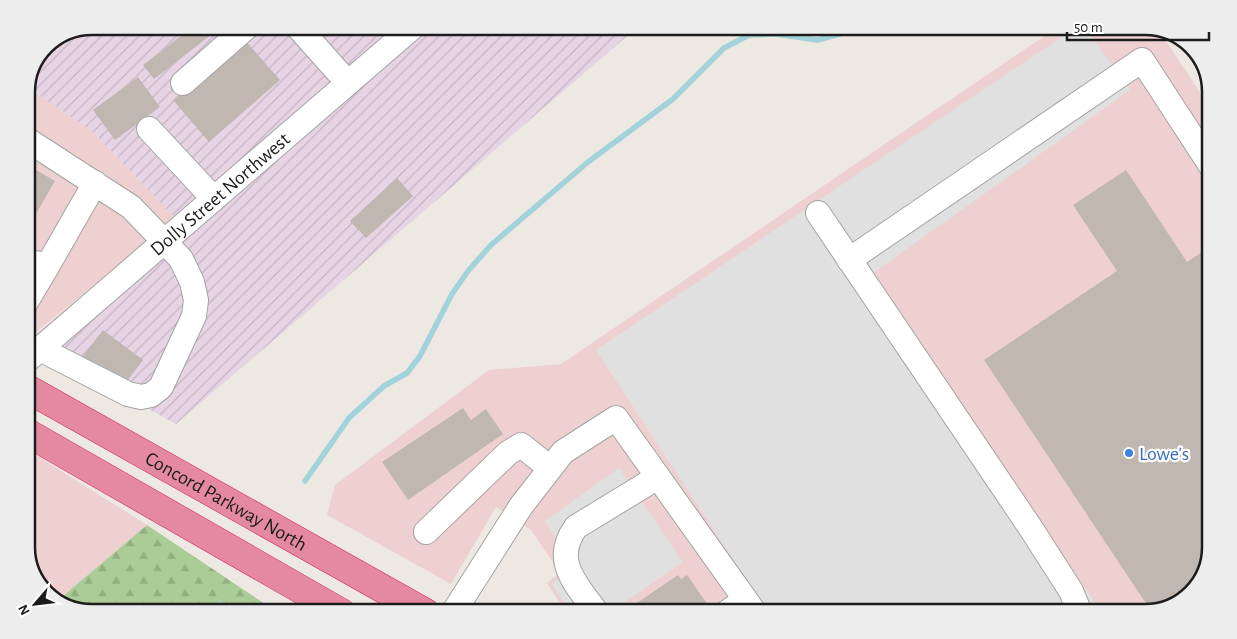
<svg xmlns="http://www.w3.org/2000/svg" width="1237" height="639" font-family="'Alegreya Sans',sans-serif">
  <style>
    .commercial { fill: #eed0d1 }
    .industrial { fill: url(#industrial-furrows) }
    .forest { fill: url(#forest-firs) }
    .parking { fill: #e0e0e0 }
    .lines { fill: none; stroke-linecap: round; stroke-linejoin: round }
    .stream { stroke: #a2d2db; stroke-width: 5.5 }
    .building { fill: #c1b7b1 }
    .minor-casing { stroke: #a3a3a3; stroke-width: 26 }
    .highway-casing { stroke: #d3266e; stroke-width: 29 }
    .minor { stroke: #fff; stroke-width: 24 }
    .highway { stroke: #e489a0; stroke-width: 28 }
    .shop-dot { fill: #3f7fe0; stroke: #fff; stroke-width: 2 }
    .labels { text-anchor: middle; stroke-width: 4.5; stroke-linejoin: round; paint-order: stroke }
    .street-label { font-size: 20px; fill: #1c1c1c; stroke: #fff }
    .shop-label { font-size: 20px; fill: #366cbe; stroke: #fff; text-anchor: start }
    .rim { fill: none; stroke: #1c1c1c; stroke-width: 2.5 }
  </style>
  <defs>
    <pattern id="industrial-furrows" width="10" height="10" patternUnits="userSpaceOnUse" patternTransform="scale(1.25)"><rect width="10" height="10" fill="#e6d3e4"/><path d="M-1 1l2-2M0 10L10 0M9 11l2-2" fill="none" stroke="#c5b5c3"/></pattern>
    <pattern id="forest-firs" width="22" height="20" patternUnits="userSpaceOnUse" patternTransform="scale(1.25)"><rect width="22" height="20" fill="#aacc96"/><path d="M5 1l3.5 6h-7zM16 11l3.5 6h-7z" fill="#92af81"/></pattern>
  </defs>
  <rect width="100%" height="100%" fill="#ede8e1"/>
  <path class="commercial" d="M 1059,26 L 1145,26 L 1158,29 L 1211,109 L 1211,547 L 1204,576 L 1178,604 L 1145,613 L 566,613 L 547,583 L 560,573 L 531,530 L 496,507 L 451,584 L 327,515 L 335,485 L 489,370 L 561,364 Z
    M 27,87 L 93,132 L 176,219 L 26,340 Z
    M 26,449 L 147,525 L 57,601 L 37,583 L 26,552 Z"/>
  <path class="industrial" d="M 92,26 L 639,26 L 176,424 L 26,342 L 176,219 L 93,132 L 27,87 L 46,45 Z"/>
  <path class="forest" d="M 147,525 L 277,612 L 276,613 L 92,613 L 63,606 L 57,601 Z"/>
  <path class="parking" d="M 1078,26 L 1084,26 L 1130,90 L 873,273 L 1102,613 L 768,613 L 596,350 Z
    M 619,468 L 683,562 L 609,613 L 571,613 L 552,584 L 565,573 L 553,556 L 554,536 L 545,521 Z"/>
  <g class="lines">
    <path class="stream" d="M 305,481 L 349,418 L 384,386 L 407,373 L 420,356 L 452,294 L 468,271 L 491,245 L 588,162 L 673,99 L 724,48 L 749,35 L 776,34 L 817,40 L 840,34 L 847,26
      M 214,613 L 220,604"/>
  </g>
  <path class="building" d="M 194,26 L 212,26 L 216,31 L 154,79 L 143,65 Z
    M 243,38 L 280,80 L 209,142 L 173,100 Z
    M 138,77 L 160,107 L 115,140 L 93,110 Z
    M 26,164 L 55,181 L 34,217 L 26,213 Z
    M 1126,170 L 1187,262 L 1211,246 L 1211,547 L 1204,576 L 1178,604 L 1151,611 L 984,360 L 1117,271 L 1073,205 Z
    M 397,178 L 413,196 L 366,238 L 350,221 Z
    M 103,330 L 143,360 L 122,388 L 82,358 Z
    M 463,408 L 471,420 L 486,409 L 503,434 L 408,500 L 382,462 Z
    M 678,575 L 681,579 L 687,575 L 708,605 L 699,611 L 700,613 L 639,613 L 634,605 Z"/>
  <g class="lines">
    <defs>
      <g id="minor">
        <path d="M 297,26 L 348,83"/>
        <path d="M 183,83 L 248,26"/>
        <path d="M 149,129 L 214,199"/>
        <path d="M 26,139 L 131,207 L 181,259 L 192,282 L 196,300 L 194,316 L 161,387 L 151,395 L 141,397 L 128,394 L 40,349"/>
        <path d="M 818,213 L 1030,527 L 1071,591 L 1080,613"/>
        <path d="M 849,260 L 1142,60 L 1211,166"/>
        <path d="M 26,262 L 48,265 L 95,183"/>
        <path d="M 26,302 L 48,265"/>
        <path id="s1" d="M 26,361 L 414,26"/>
        <path d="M 426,532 L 508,453 L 521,445 L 550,468"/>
        <path d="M 453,613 L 521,506 L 563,452 L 616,418 L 755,613"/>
        <path d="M 597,613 C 577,585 551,561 576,527 L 658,477"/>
        <path d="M 726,613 L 745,600"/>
      </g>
      <g id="highway">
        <path id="s2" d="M 26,388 L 426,613"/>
        <path d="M 26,432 L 342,613"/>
      </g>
    </defs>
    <use href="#minor" class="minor-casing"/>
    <use href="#highway" class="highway-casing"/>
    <use href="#minor" class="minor"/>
    <use href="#highway" class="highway"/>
  </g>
  <circle class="shop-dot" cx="1129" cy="453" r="5"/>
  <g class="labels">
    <g class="street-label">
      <text dy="7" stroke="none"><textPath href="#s1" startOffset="256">Dolly Street Northwest</textPath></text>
      <text dy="7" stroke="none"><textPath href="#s2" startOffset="230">Concord Parkway North</textPath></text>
    </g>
    <g class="shop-label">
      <text x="1139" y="460">Lowe's</text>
    </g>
  </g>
  <path d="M0 0H1237V639H0ZM92 35H1145A57 57 0 0 1 1202 92V547A57 57 0 0 1 1145 604H92A57 57 0 0 1 35 547V92A57 57 0 0 1 92 35Z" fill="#ededed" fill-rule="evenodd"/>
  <path class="rim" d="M92 35H1145A57 57 0 0 1 1202 92V547A57 57 0 0 1 1145 604H92A57 57 0 0 1 35 547V92A57 57 0 0 1 92 35Z"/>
  <g transform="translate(35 604) rotate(242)" stroke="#ffffff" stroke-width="4" paint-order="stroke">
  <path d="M0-4L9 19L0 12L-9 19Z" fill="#1c1c1c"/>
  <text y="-8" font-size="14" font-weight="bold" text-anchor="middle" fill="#1c1c1c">N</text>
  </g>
  <path d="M1067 32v8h142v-8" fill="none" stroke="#1c1c1c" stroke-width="2.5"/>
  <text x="1074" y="32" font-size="15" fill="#1c1c1c" stroke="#ffffff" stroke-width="4" paint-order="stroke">50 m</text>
</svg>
